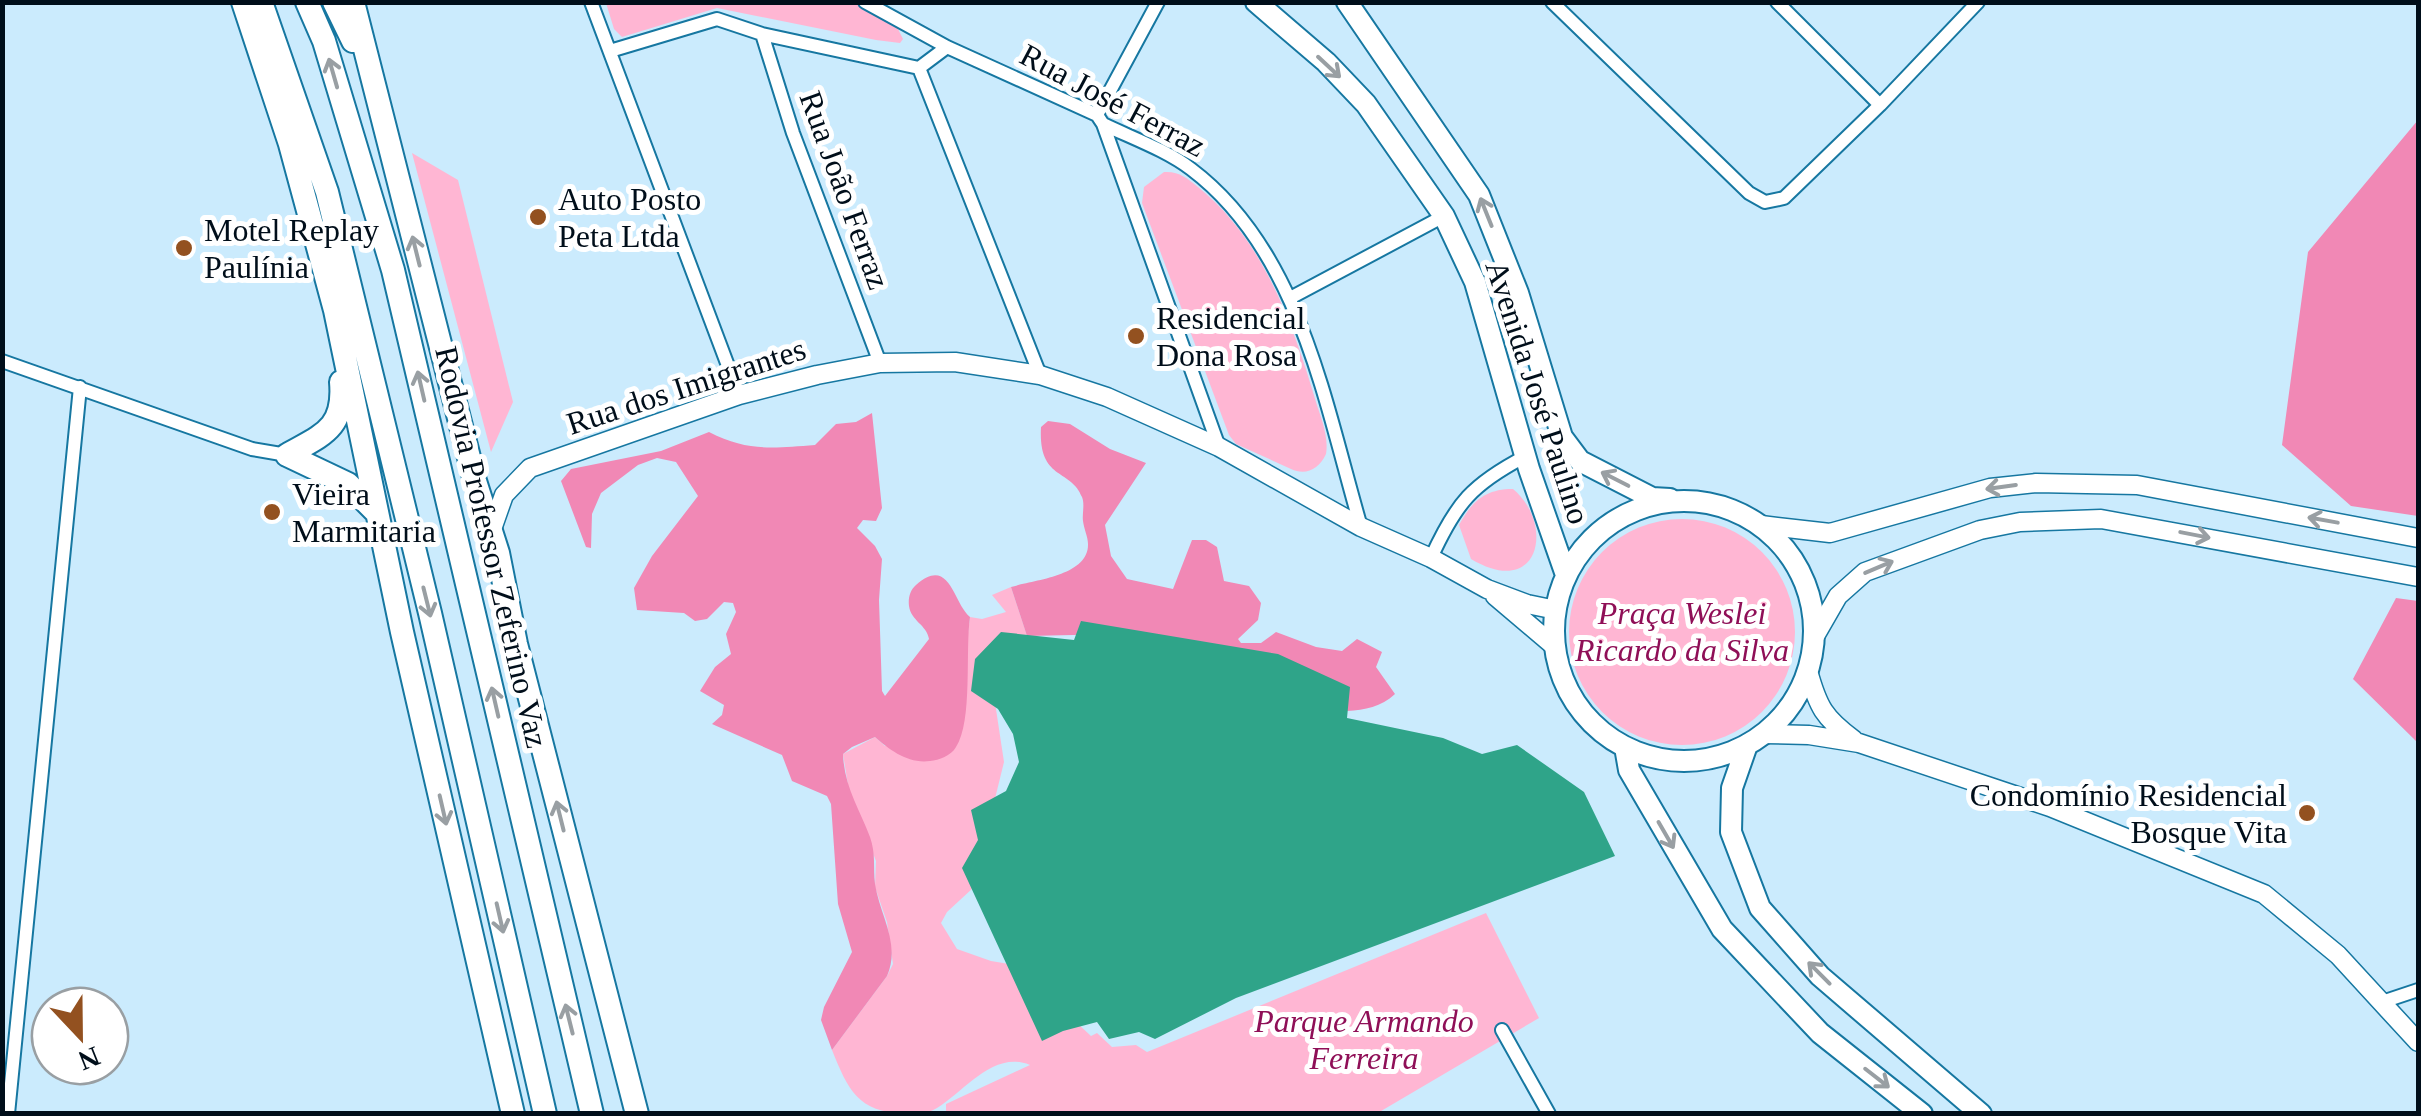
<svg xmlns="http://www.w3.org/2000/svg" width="2421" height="1116" font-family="'Times New Roman',serif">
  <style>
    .green { fill: #ffb6d3 }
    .forest { fill: #f188b5 }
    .water { fill: #2fa489 }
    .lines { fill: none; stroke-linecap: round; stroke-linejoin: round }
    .street-casing { stroke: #1677a1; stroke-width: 16 }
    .secondary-casing { stroke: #1677a1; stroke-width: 21 }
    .primary-casing { stroke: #1677a1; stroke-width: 24 }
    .highway-casing { stroke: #1677a1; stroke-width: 26 }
    .street { stroke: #fff; stroke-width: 12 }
    .secondary { stroke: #fff; stroke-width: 18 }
    .primary { stroke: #fff; stroke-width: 20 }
    .highway { stroke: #fff; stroke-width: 22 }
    .oneway { stroke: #999fa3 }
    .poi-dot { fill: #935120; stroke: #fff; stroke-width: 4 }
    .labels { text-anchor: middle; stroke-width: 10; stroke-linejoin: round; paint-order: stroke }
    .street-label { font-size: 32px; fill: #000e1a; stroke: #fff }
    .poi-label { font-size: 32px; fill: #000e1a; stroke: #fff; text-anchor: start }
    .park-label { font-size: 32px; font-style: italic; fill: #8f0f57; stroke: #fff }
  </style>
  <rect width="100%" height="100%" fill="#cbebfd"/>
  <path class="green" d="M 606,3 L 855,3 L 896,25 L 903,39 L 900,43 L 876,40 L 717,8 L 622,37 L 614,29 Z
    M 412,153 L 458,180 L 513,402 L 491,452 Z
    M 1164,172 C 1179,171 1187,178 1198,187 C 1263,239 1293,324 1316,402 C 1321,418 1329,437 1326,454 C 1319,469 1306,476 1291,469 L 1236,444 L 1229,435 L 1142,203 L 1144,187 Z
    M 1513,489 C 1555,524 1540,600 1471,559 L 1459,525 C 1472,502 1484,489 1513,489 Z
    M1569 632a113 113 0 1 1 226 0a113 113 0 1 1-226 0Z
    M 1011,587 L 1027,636 L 989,663 L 1004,762 L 973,888 L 947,912 L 941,923 L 957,949 L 991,961 L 1015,965 L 1091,1036 L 1097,1033 L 1112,1047 L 1136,1045 L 1147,1052 L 1486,913 L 1539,1018 L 1376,1114 L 946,1113 L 946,1104 L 1030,1065 C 993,1050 964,1092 937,1108 C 927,1114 918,1113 907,1113 C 859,1114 848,1090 832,1050 L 887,976 L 893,964 L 887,922 L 875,887 L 876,861 L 849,791 L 843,754 L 875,737 L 885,746 L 965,711 L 966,649 L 970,617 L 982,619 L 1006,612 L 992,595 Z"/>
  <path class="forest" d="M 2418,120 L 2418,516 L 2351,506 L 2282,445 L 2308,252 Z
    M 872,413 L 882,508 L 876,521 L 863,520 L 857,528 L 875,546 L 882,559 L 879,600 L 882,691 L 885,696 L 929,639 C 927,625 911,621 909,606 C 908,598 910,590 916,585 C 950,555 953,603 970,617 C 965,651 973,721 956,747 C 951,756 939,760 930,761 C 908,764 890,750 875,737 L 852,747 L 843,754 C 844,786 859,808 870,837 C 876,854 873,867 875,884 C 880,916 901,944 887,976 L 832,1050 L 821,1020 L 824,1007 L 852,952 L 838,904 L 831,804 L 827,796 L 792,781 L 782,755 L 712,724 L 722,715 L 724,705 L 700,691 L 715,667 L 731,654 L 726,634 L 736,612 L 733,603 L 724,602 L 707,619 L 695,621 L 684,613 L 637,610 L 634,588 L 652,556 L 698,496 L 676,462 L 657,458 L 638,465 L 601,493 L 592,514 L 591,548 L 586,547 L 561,481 L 571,469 L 661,451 L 709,432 C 748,452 773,448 815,445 L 836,424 L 856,422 Z
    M 1048,421 L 1070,424 L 1110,449 L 1146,463 L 1105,525 L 1111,556 L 1127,579 L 1173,589 L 1192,540 L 1206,540 L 1217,547 L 1224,581 L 1249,586 L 1261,603 L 1258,620 L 1238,639 L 1241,643 L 1261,643 L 1276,632 L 1316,647 L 1342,651 L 1357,639 L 1382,652 L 1376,667 L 1395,694 C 1381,707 1365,710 1347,711 L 1119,634 L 1027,636 L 1011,587 C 1034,580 1089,576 1088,544 C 1088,537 1084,529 1083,521 C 1082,514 1085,504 1082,497 C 1071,468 1038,481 1041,427 Z
    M 2396,598 L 2418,601 L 2418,743 L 2353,679 Z"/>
  <path class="water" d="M 1081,621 L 1278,654 L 1350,687 L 1347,718 L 1443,738 L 1482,754 L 1517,745 L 1584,792 L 1615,856 L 1236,998 L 1155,1039 L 1139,1032 L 1109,1039 L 1097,1022 L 1063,1031 L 1042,1041 L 962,868 L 978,840 L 971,810 L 1006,791 L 1019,762 L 1013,734 L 998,709 L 971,691 L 975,659 L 1001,632 L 1074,640 Z"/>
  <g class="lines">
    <defs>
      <path id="street" d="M 591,2 L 739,395
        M 865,2 L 947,47 L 1097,115 L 1103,124 C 1132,138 1166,150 1191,169 C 1300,251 1325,404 1361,527
        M 1552,2 L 1749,193 L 1765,202 L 1784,198 L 1880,105 L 1978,2
        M 1777,2 L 1880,105
        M 762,34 L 793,133 L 880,363
        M 947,47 L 919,68 L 1040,375
        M 610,51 L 717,19 L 762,34 L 919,68
        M 1097,115 L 1158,2
        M 1103,124 L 1219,447
        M 1292,297 L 1444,216
        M 2,361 L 252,449 L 287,455
        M 1431,558 C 1456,503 1472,484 1526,456
        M 2382,1002 L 2418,990
        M 1502,1030 L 1549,1114
        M 8,1114 L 80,387"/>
      <path id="secondary" d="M 1761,525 L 1830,533 L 1990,488 L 2036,483 L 2137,485 L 2418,538
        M 491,532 L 504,495 L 530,468 L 739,395 L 817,375 L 880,363 L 955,362 L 1040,375 L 1107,397 L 1219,447 L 1361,527 L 1431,558 L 1487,589 L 1527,604 L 1556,610
        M 1495,596 L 1554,646
        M 1815,636 L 1838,596 L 1865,572 L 1980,530 L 2020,522 L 2101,519 L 2418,577
        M 1808,671 C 1818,707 1824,718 1854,740
        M 1763,734 L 1809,735 L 1859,743 L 2050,807 L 2264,894 L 2338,955 L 2418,1042"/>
      <path id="primary" d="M 1256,2 L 1326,62 L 1366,104 L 1444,216 L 1475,282 L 1529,469 L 1566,575
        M 1347,2 L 1479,195 L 1518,293 L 1562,437 L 1580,461 L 1652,498 L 1670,499
        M1554 631a130 130 0 1 1 260 0a130 130 0 1 1-260 0Z
        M 1747,745 L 1732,788 L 1731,832 L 1760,908 L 1820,976 L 1981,1114
        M 1625,747 L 1629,770 L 1722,929 L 1820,1033 L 1922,1114"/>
      <path id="highway" d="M 243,2 L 290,144 L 335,310 L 402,632 L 513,1114
        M 261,2 L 327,192 L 430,613 L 545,1114
        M 307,2 L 324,41 L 393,270 L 592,1114
        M 334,2 L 353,41
        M 353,2 L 475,481 L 498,553 L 516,644 L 637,1114
        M 287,455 C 322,435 345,429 341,382
        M 287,455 L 348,484 L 375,511"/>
    </defs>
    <use href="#street" class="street-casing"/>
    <use href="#secondary" class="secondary-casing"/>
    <use href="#primary" class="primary-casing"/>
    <use href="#highway" class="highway-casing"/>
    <use href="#street" class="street"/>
    <use href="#secondary" class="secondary"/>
    <use href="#primary" class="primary"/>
    <use href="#highway" class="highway"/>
  </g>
  <defs><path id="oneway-shaft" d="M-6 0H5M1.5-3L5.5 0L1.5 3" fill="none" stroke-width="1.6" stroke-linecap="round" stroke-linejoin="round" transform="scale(2.5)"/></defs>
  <g class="oneway">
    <use href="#oneway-shaft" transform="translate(1329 67) rotate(43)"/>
    <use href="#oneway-shaft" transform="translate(333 73) rotate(-106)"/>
    <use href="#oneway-shaft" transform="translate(1486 212) rotate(-112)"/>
    <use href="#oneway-shaft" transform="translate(416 251) rotate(-104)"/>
    <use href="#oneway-shaft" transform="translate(421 386) rotate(-103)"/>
    <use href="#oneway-shaft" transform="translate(1615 479) rotate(-153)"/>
    <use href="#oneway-shaft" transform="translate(2001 487) rotate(172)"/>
    <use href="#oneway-shaft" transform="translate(2323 520) rotate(-170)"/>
    <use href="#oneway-shaft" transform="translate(2195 535) rotate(11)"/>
    <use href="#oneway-shaft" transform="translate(1879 567) rotate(-23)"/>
    <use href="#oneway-shaft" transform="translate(427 602) rotate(76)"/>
    <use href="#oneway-shaft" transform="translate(495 702) rotate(-103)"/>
    <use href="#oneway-shaft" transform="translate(443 810) rotate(77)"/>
    <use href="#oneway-shaft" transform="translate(560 816) rotate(-104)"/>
    <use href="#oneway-shaft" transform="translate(1666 835) rotate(60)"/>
    <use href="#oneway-shaft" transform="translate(500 918) rotate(77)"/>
    <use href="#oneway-shaft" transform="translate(1819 973) rotate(-135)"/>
    <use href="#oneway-shaft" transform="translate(569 1019) rotate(-104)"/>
    <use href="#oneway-shaft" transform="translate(1877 1078) rotate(38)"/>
  </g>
  <g class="poi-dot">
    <circle cx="538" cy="217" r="10"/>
    <circle cx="184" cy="248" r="10"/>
    <circle cx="1136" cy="336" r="10"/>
    <circle cx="272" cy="512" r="10"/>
    <circle cx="2307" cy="813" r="10"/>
  </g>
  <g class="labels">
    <g class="street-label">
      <text transform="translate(1113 100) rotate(28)" y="11">Rua José Ferraz</text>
      <text transform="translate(845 190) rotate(70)" y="11">Rua João Ferraz</text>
      <text transform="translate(686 386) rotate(-18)" y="11">Rua dos Imigrantes</text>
      <text transform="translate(1538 392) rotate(72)" y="11">Avenida José Paulino</text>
      <text transform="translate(492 547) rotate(77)" y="11">Rodovia Professor Zeferino Vaz</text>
    </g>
    <g class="poi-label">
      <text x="558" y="210">Auto Posto<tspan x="558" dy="37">Peta Ltda</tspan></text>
      <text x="204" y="241">Motel Replay<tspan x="204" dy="37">Paulínia</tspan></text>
      <text x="1156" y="329">Residencial<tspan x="1156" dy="37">Dona Rosa</tspan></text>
      <text x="292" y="505">Vieira<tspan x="292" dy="37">Marmitaria</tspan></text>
      <text x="2287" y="806" text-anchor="end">Condomínio Residencial<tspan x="2287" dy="37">Bosque Vita</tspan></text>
    </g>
    <g class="park-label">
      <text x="1682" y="624">Praça Weslei<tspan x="1682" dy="37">Ricardo da Silva</tspan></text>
      <text x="1364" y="1032">Parque Armando<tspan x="1364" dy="37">Ferreira</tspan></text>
    </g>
  </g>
  <rect width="2421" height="1116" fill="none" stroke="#000e1a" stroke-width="10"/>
  <g transform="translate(80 1036) rotate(158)"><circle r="48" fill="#ffffff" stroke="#999fa3" stroke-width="2.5"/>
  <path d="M0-8L18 38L0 25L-18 38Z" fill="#935120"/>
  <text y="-15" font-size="28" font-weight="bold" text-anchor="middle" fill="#000e1a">N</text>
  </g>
</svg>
